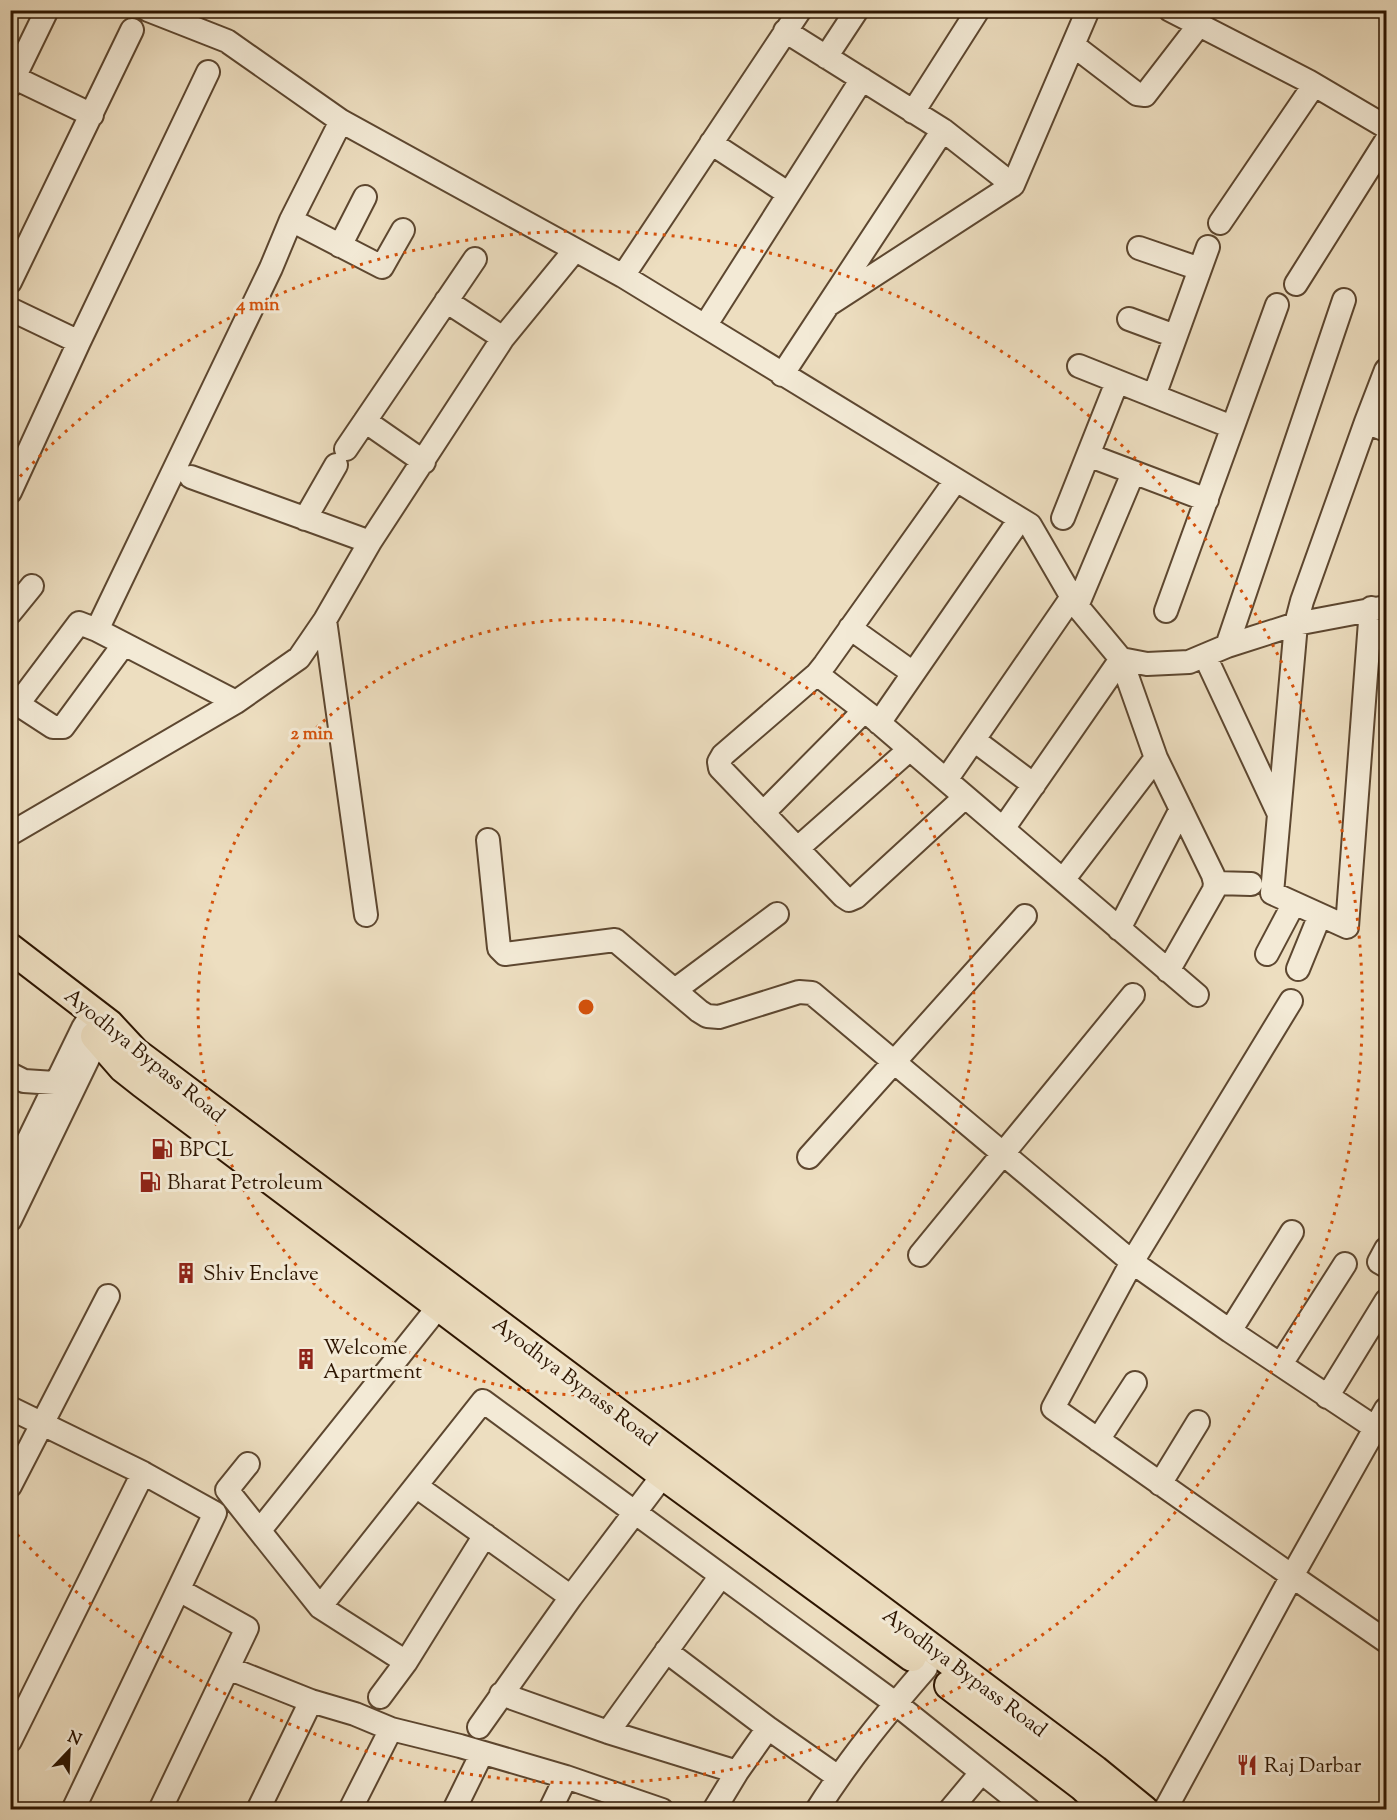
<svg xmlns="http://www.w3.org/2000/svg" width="1397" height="1820" font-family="'Sorts Mill Goudy',serif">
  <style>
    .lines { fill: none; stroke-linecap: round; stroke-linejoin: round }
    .minor-casing { stroke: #5d4730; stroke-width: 26 }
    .major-casing { stroke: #2d1500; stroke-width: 32 }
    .minor { stroke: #f3ead6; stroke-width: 22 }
    .major { stroke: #eddec0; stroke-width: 28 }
    .ring { fill: none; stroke: #d5520b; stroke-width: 3; stroke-dasharray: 3 6 }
    .labels { text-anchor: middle; stroke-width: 6; stroke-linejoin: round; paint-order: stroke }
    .street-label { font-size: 21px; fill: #2d1500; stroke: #f3ead6 }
    .poi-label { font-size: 21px; fill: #2d1500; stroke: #f3ead6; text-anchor: start }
    .centre { fill: #d5520b; stroke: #f3ead6; stroke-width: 3 }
    .ring-label { font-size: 18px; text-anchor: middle; font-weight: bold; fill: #d5520b; stroke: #f3ead6; stroke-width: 6; stroke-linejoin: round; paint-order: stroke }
  </style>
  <rect width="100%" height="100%" fill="#eddec0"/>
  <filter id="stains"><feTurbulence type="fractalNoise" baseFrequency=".00333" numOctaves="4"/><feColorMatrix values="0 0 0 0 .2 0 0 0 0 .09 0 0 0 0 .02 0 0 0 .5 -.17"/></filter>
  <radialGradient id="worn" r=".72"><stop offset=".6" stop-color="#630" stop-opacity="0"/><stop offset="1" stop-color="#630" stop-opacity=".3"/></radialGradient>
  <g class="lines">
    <defs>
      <path id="minor" d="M 148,10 L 227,41 L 341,121 L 623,276 L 1030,525 L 1077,606 L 1121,659 L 1147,664 L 1189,662 L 1227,646 L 1296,624 L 1386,607
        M 1170,10 L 1308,81 L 1386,127
        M 785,31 L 943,130 L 1013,185
        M 1073,45 L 1137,94 L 1145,95 L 1199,25
        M 826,57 L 857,10
        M 15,78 L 92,115
        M 10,86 L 47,10
        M 913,112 L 978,10
        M 711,143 L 789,194
        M 291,220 L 382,267 L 403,230
        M 1220,223 L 1314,85
        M 340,246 L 365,197
        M 1139,248 L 1200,269
        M 623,276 L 800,10
        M 10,282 L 132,30
        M 1296,284 L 1386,141
        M 446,301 L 503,338
        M 828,305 L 1013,185 L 1088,10
        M 10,309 L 79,342
        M 1129,319 L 1175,336
        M 705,326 L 862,79
        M 1079,366 L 1232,427
        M 782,375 L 943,130
        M 1154,396 L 1208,247
        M 365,421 L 424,462
        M 1366,422 L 1386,370
        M 346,449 L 475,259
        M 1088,455 L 1207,500
        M 191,477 L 370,542
        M 956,480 L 825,664 L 817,674 L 723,755 L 719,762 L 720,768 L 843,896 L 849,900 L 856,897 L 965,797
        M 10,492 L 79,342 L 208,72
        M 1063,518 L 1117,382
        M 305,519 L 336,465
        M 1077,606 L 1133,473
        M 1371,608 L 1347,927 L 1272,893 L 1296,624 L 1302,601 L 1366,422 L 1386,430
        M 1166,611 L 1277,305
        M 10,613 L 32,586
        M 325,620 L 366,915
        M 850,628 L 913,673
        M 1227,646 L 1344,300
        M 1205,656 L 1278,812
        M 1121,659 L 1156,758 L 1213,875 L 1215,883 L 1214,890 L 1168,971
        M 817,674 L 870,715 L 1197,995
        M 10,699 L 53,727 L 63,727 L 124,644
        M 236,702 L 97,630 L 271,268 L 291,220 L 341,121
        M 18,704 L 79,623 L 97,630
        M 879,723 L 1020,519
        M 974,740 L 1034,785
        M 946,780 L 1072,597
        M 763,813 L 864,711
        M 1003,829 L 1121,659
        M 10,834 L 236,702 L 299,658 L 325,620 L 370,542 L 503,338 L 575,250
        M 488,840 L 499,948 L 505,954 L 615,940 L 699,1011 L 707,1016 L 719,1017 L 799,992 L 812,993 L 1132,1262 L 1230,1331 L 1386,1435
        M 798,848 L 910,749
        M 1063,880 L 1156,758
        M 1215,883 L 1251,884
        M 1119,929 L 1181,809
        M 1267,954 L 1294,903
        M 1298,969 L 1320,915
        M 675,990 L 777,914
        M 1291,1001 L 1132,1262 L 1053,1408 L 1292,1576 L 1386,1641
        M 10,1074 L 24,1081 L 70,1084
        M 809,1157 L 1025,916
        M 10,1178 L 83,1028 L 93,1012
        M 10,1220 L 98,1038 L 106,1027
        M 1386,1249 L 1379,1262 L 1386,1266
        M 920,1255 L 1133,995
        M 1230,1331 L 1292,1232
        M 1281,1364 L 1345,1264
        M 1327,1397 L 1386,1301
        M 10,1408 L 143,1473 L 215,1513 L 73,1810
        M 1098,1440 L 1135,1383
        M 248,1464 L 227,1490 L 320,1607 L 406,1662
        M 1160,1484 L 1198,1422
        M 10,1486 L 108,1296
        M 416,1486 L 571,1597
        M 260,1530 L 439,1306
        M 320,1607 L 483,1401 L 895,1703 L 1029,1810
        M 666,1651 L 768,1728 L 838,1777
        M 228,1668 L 311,1701 L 355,1714 L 391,1729 L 460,1746 L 566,1777 L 662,1810
        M 501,1694 L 608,1732 L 737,1772
        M 380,1697 L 406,1662 L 485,1535
        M 479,1727 L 571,1597 L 673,1462
        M 608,1732 L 720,1577
        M 10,1741 L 143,1473
        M 160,1810 L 247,1628 L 179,1590
        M 258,1810 L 311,1701
        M 350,1810 L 391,1729
        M 454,1810 L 482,1753
        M 550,1810 L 566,1777
        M 714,1810 L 737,1772 L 768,1728
        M 817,1810 C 849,1759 887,1713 926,1668
        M 950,1810 L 981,1773
        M 1165,1810 L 1292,1576 L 1386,1409"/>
      <path id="major" d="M 10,948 L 109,1024 L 135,1052 L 1095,1770 L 1144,1810
        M 95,1036 L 123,1068 L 142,1083 L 663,1475 L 912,1657
        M 949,1685 L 1082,1786 L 1108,1810"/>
    </defs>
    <use href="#minor" class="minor-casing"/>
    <use href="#major" class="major-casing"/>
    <use href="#minor" class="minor"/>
    <use href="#major" class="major"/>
  </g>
  <g class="ring">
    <circle cx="586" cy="1007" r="388"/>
    <path d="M14 483A776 776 0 1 1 14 1531"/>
  </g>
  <defs>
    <symbol id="fuel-bare" viewBox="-9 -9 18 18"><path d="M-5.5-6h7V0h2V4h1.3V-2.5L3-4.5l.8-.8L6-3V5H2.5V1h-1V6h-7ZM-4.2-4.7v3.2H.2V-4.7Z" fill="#8f2418" stroke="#f3ead6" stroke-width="2.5" paint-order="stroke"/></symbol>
    <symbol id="building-bare" viewBox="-9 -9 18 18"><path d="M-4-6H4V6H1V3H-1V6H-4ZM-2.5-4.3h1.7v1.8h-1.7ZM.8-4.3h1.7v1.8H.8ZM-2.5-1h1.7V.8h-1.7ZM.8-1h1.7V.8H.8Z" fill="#8f2418" stroke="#f3ead6" stroke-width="2.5" paint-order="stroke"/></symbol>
    <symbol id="restaurant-bare" viewBox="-9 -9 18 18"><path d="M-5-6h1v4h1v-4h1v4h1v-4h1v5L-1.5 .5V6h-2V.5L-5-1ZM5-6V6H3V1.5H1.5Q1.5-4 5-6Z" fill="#8f2418" stroke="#f3ead6" stroke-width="2.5" paint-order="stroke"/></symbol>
  </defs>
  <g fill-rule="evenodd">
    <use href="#fuel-bare" x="147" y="1134" width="30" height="30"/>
    <use href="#fuel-bare" x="135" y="1167" width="30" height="30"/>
    <use href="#building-bare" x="171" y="1258" width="30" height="30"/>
    <use href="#building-bare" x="291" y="1344" width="30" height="30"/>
    <use href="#restaurant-bare" x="1232" y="1750" width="30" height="30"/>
  </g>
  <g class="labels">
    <g class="street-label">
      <text transform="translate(145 1055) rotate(39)" y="7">Ayodhya Bypass Road</text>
      <text transform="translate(575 1381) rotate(37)" y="7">Ayodhya Bypass Road</text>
      <text transform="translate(965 1672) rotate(37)" y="7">Ayodhya Bypass Road</text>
    </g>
    <g class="poi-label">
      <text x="179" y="1156">BPCL</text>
      <text x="167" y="1189">Bharat Petroleum</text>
      <text x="203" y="1280">Shiv Enclave</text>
      <text x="323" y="1354">Welcome<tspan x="323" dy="24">Apartment</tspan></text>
      <text x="1264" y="1772">Raj Darbar</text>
    </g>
  </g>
  <circle cx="586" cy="1007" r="9" class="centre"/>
  <g class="ring-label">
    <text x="258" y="310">4 min</text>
    <text x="312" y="739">2 min</text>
  </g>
  <rect width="1397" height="1820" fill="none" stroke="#eddec0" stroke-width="36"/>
  <rect x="12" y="12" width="1373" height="1796" fill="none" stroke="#2d1500" stroke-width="3"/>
  <rect x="18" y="18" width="1361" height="1784" fill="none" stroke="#2d1500" stroke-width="1.5"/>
  <g transform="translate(69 1751) rotate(23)" stroke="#f3ead6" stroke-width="4.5" paint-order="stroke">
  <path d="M0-4.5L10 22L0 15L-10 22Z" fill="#2d1500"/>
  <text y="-9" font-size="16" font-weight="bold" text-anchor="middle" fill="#2d1500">N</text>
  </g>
  <rect width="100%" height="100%" filter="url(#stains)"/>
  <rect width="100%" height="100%" fill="url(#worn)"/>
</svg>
